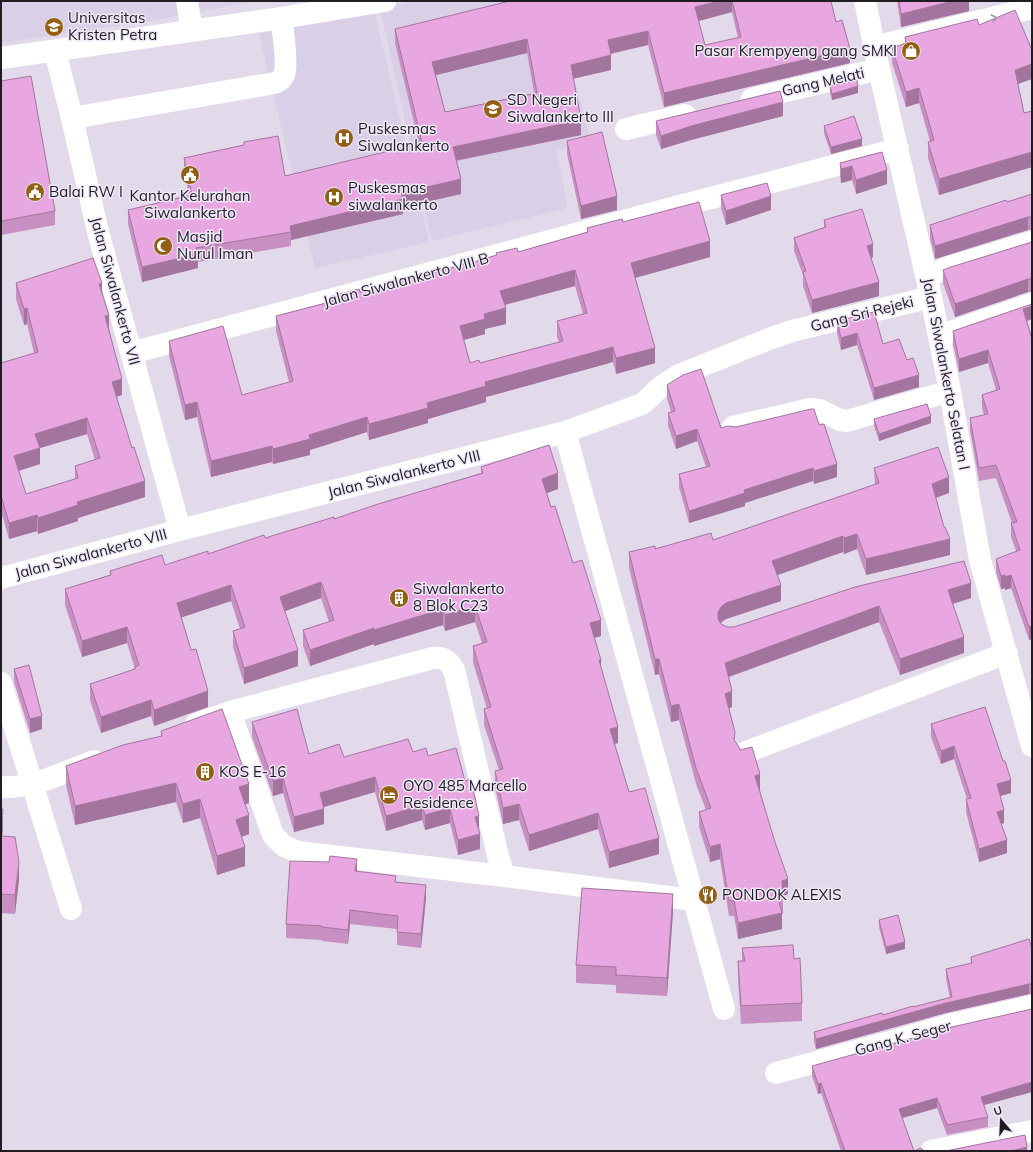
<svg xmlns="http://www.w3.org/2000/svg" width="1033" height="1152" font-family="Mulish,sans-serif">
  <style>
    .built { fill: #d9cfe6 }
    .lines { fill: none; stroke-linecap: round; stroke-linejoin: round }
    .minor { stroke: #fff; stroke-width: 22 }
    .wall { fill: #c890c2; fill-rule: evenodd }
    .shaded-wall { fill: #a3759e }
    .building { fill: #e9a7e1; stroke: #a3759e; fill-rule: evenodd }
    .oneway { stroke: #9a999c }
    .labels { text-anchor: middle; stroke-width: 3; stroke-linejoin: round; paint-order: stroke }
    .poi-label { font-size: 15px; fill: #1f1c22; stroke: #efe8f8; text-anchor: start }
    .street-label { font-size: 15px; fill: #1f1c22; stroke: #efe8f8 }
  </style>
  <rect width="100%" height="100%" fill="#e2daea"/>
  <path class="built" d="M 1,1 L 255,1 L 149,21 L 1,43 Z
    M 417,1 L 558,1 L 574,78 L 591,141 L 557,151 L 567,208 L 432,241 L 380,9 Z
    M 374,10 L 429,242 L 315,268 L 259,34 Z"/>
  <g class="lines">
    <path class="minor" d="M 187,1 L 192,31
      M 865,1 L 879,69 L 931,297 L 950,391 L 980,560 L 1032,746
      M 874,47 L 1032,8
      M 55,51 L 72,118 L 98,232 L 180,530
      M 1,58 L 281,18 L 385,1
      M 752,99 L 879,69
      M 72,118 L 275,83 C 279,81 282,80 284,75 C 288,65 283,31 281,18
      M 626,129 L 685,115
      M 927,277 L 946,268 L 1032,242
      M 939,336 L 1032,304
      M 131,353 L 680,206 L 898,149
      M 733,427 L 810,409 L 820,410 L 840,420 L 847,421 L 950,391
      M 565,432 L 724,1009
      M 1,578 L 180,530 L 565,432 L 642,404 L 649,398 L 659,388 L 679,375 L 769,339 L 792,331 L 931,297
      M 1,683 L 71,909
      M 230,712 L 273,835 L 284,846 L 298,852 L 504,876
      M 196,724 L 230,712 L 433,658 C 444,657 449,661 454,670 L 497,852 L 504,876 L 693,900
      M 746,752 L 1007,653
      M 1,787 C 33,789 64,772 94,761
      M 776,1073 L 911,1036 L 949,1025 L 1032,1006
      M 931,1151 L 1032,1131"/>
  </g>
  <path class="wall" d="M 510,1 L 831,1 L 836,22 L 850,63 L 664,107 L 648,45 L 611,54 L 611,70 L 573,79 L 581,135 L 456,161 L 461,194 L 403,207 L 403,214 L 291,240 L 291,246 L 198,262 L 198,268 L 142,282 L 128,224 L 128,210 L 189,195 L 184,172 L 184,158 L 244,145 L 244,142 L 285,176 L 419,144 L 395,43 L 395,29 ZM 732,12 L 738,38 L 705,45 L 698,21 ZM 527,53 L 534,93 L 445,112 L 436,75 Z
    M 897,1 L 969,1 L 969,11 L 901,27 Z
    M 979,25 L 1018,84 L 1024,113 L 1032,111 L 1032,167 L 939,195 L 928,158 L 928,142 L 930,141 L 919,103 L 906,107 L 892,63 L 892,48 L 905,43 L 905,37 Z
    M 1,81 L 55,211 L 55,225 L 1,235 Z
    M 830,86 L 858,93 L 832,100 L 830,93 Z
    M 783,116 L 691,140 L 661,149 L 656,135 L 656,121 Z
    M 824,126 L 862,146 L 831,154 L 824,133 Z
    M 567,141 L 617,210 L 581,219 L 567,154 Z
    M 882,152 L 887,184 L 856,194 L 852,180 L 841,183 L 840,177 L 840,163 Z
    M 1032,194 L 1032,230 L 1028,230 L 935,259 L 930,238 L 930,225 L 1007,202 Z
    M 721,195 L 771,210 L 726,225 L 721,208 Z
    M 824,220 L 873,257 L 871,258 L 879,296 L 812,313 L 803,286 L 803,275 L 794,251 L 794,238 L 824,227 Z
    M 623,222 L 710,257 L 635,278 L 655,363 L 616,374 L 613,362 L 486,397 L 486,402 L 428,419 L 428,423 L 369,440 L 367,432 L 310,450 L 310,455 L 273,464 L 272,462 L 211,477 L 197,417 L 185,420 L 169,356 L 169,341 L 242,395 L 289,382 L 276,331 L 276,316 L 332,301 L 332,296 L 360,292 L 477,261 L 496,255 L 496,253 L 518,252 L 587,232 L 587,228 ZM 575,286 L 583,314 L 557,321 L 557,337 L 559,342 L 480,363 L 470,363 L 464,340 L 485,334 L 485,329 L 506,324 L 505,305 Z
    M 1032,242 L 1032,292 L 1028,292 L 955,317 L 943,283 L 943,270 Z
    M 16,283 L 102,291 L 122,395 L 116,397 L 145,497 L 78,518 L 78,521 L 38,534 L 37,531 L 9,539 L 1,511 L 1,363 L 34,353 L 27,324 L 24,325 L 16,299 ZM 87,434 L 95,460 L 75,466 L 75,479 L 26,494 L 19,471 L 40,464 L 40,448 Z
    M 1032,319 L 1027,321 L 1032,339 L 1032,639 L 1029,640 L 1011,588 L 1005,590 L 1005,588 L 1001,589 L 996,572 L 996,559 L 1016,551 L 1011,537 L 1011,523 L 1012,523 L 996,478 L 979,481 L 970,431 L 970,418 L 984,415 L 982,408 L 982,395 L 996,390 L 988,363 L 959,372 L 953,344 L 953,331 Z
    M 837,321 L 883,344 L 919,387 L 874,400 L 857,345 L 841,350 L 837,333 Z
    M 667,385 L 721,428 L 837,477 L 814,484 L 813,481 L 797,486 L 745,503 L 745,506 L 689,523 L 679,487 L 679,474 L 706,467 L 697,441 L 676,449 L 668,426 L 668,413 L 671,412 L 667,398 Z
    M 874,419 L 931,423 L 879,441 L 874,426 Z
    M 481,467 L 558,489 L 546,493 L 551,507 L 601,636 L 594,638 L 618,743 L 615,744 L 629,792 L 659,854 L 609,868 L 598,829 L 529,851 L 519,820 L 503,824 L 495,787 L 495,771 L 499,770 L 484,725 L 484,709 L 487,709 L 473,662 L 473,646 L 482,643 L 475,622 L 445,631 L 443,625 L 374,646 L 374,644 L 310,666 L 303,646 L 303,630 L 329,622 L 321,598 L 285,611 L 298,666 L 244,684 L 233,647 L 233,631 L 240,629 L 231,601 L 181,617 L 208,707 L 154,726 L 151,716 L 101,733 L 90,700 L 90,684 L 135,669 L 127,643 L 82,657 L 65,605 L 65,589 L 110,575 L 110,571 L 165,565 L 208,554 L 334,519 L 481,473 Z
    M 874,468 L 949,493 L 936,498 L 950,555 L 866,575 L 857,549 L 844,554 L 843,552 L 777,575 L 781,601 L 726,619 L 721,623 L 721,624 L 727,627 L 734,627 L 855,587 L 971,598 L 953,604 L 964,653 L 900,675 L 879,622 L 729,677 L 732,707 L 729,708 L 735,741 L 740,750 L 760,790 L 788,894 L 783,896 L 783,914 L 782,914 L 782,929 L 738,939 L 734,916 L 729,916 L 720,859 L 710,862 L 699,827 L 699,812 L 706,810 L 696,784 L 679,720 L 671,722 L 659,674 L 655,675 L 629,568 L 629,552 L 713,540 L 875,485 Z
    M 14,669 L 42,729 L 30,733 L 14,682 Z
    M 252,722 L 309,754 L 344,757 L 413,752 L 428,756 L 479,831 L 480,849 L 458,855 L 450,823 L 425,830 L 422,820 L 386,831 L 375,792 L 324,807 L 324,824 L 294,832 L 283,793 L 273,796 L 252,737 Z
    M 931,724 L 1011,793 L 1000,796 L 1004,823 L 1001,824 L 1007,853 L 979,862 L 966,812 L 966,799 L 967,799 L 954,759 L 941,764 L 931,737 Z
    M 161,731 L 249,803 L 245,804 L 249,834 L 241,837 L 245,866 L 217,875 L 200,818 L 183,823 L 176,802 L 75,825 L 66,785 L 66,766 L 161,736 Z
    M 1,809 L 3,828 L 2,836 L 19,880 L 15,914 L 1,913 Z
    M 357,871 L 396,882 L 426,898 L 421,948 L 397,945 L 397,929 L 350,924 L 348,944 L 322,941 L 322,940 L 286,938 L 286,924 Z
    M 673,912 L 667,996 L 616,993 L 616,985 L 576,983 L 576,965 Z
    M 879,920 L 905,949 L 886,954 L 879,927 Z
    M 742,948 L 802,1003 L 802,1021 L 741,1024 L 738,979 L 738,961 L 742,961 Z
    M 1032,949 L 1032,994 L 1029,994 L 946,1013 L 816,1049 L 814,1042 L 814,1032 L 950,998 L 946,979 L 946,969 L 971,964 L 971,957 Z
    M 812,1066 L 984,1106 L 988,1117 L 988,1127 L 947,1135 L 937,1108 L 902,1118 L 914,1151 L 924,1151 L 841,1151 L 821,1093 L 818,1094 L 812,1076 Z"/>
  <path class="shaded-wall" d="M 719,1 L 732,1 L 732,12 L 695,22 L 695,7 Z
    M 953,1 L 969,1 L 969,11 L 901,27 L 901,14 Z
    M 648,31 L 648,45 L 608,54 L 608,40 Z
    M 527,39 L 527,53 L 432,76 L 432,62 Z
    M 850,49 L 850,63 L 664,107 L 664,93 Z
    M 611,55 L 611,70 L 571,79 L 571,65 Z
    M 1032,64 L 1032,79 L 1015,85 L 1015,70 Z
    M 858,86 L 858,93 L 832,100 L 832,94 Z
    M 919,88 L 919,103 L 906,107 L 906,92 Z
    M 783,102 L 783,116 L 691,140 L 661,149 L 661,136 L 691,126 Z
    M 581,120 L 581,135 L 453,161 L 453,147 Z
    M 862,139 L 862,146 L 831,154 L 831,147 Z
    M 1032,152 L 1032,167 L 939,195 L 939,179 Z
    M 852,166 L 852,180 L 841,183 L 841,169 Z
    M 887,170 L 887,184 L 856,194 L 856,180 Z
    M 461,179 L 461,194 L 403,207 L 403,214 L 291,240 L 291,232 L 290,226 L 401,193 Z
    M 617,196 L 617,210 L 581,219 L 581,206 Z
    M 771,196 L 771,210 L 726,225 L 726,211 Z
    M 1028,217 L 1028,230 L 935,259 L 935,246 Z
    M 710,241 L 710,257 L 631,279 L 631,263 Z
    M 873,244 L 873,257 L 867,260 L 867,246 Z
    M 198,254 L 198,268 L 142,282 L 142,267 Z
    M 575,270 L 575,286 L 500,306 L 500,291 Z
    M 1028,279 L 1028,292 L 955,317 L 955,304 Z
    M 879,282 L 879,296 L 812,313 L 812,300 Z
    M 102,283 L 102,299 L 99,284 Z
    M 1032,306 L 1032,319 L 1023,322 L 1023,309 Z
    M 27,308 L 27,324 L 24,325 L 24,309 Z
    M 506,308 L 506,324 L 485,329 L 485,334 L 460,341 L 460,326 L 484,314 Z
    M 109,315 L 109,331 L 105,316 Z
    M 857,333 L 857,345 L 841,350 L 841,338 Z
    M 613,347 L 613,362 L 486,397 L 486,402 L 428,419 L 428,423 L 369,440 L 369,424 L 485,382 Z
    M 655,348 L 655,363 L 616,374 L 616,358 Z
    M 988,350 L 988,363 L 959,372 L 959,359 Z
    M 919,375 L 919,387 L 874,400 L 874,388 Z
    M 122,379 L 122,395 L 112,398 L 112,382 Z
    M 197,402 L 197,417 L 185,420 L 185,405 Z
    M 931,416 L 931,423 L 879,441 L 879,434 Z
    M 367,417 L 367,432 L 310,450 L 310,455 L 273,464 L 273,449 L 309,435 Z
    M 87,418 L 87,434 L 40,448 L 40,464 L 14,472 L 14,456 L 35,434 Z
    M 697,429 L 697,441 L 676,449 L 676,436 Z
    M 272,446 L 272,462 L 211,477 L 211,461 Z
    M 837,464 L 837,477 L 814,484 L 814,471 Z
    M 813,468 L 813,481 L 745,503 L 745,506 L 689,523 L 689,511 L 744,490 Z
    M 558,473 L 558,489 L 542,495 L 542,479 Z
    M 949,477 L 949,493 L 932,499 L 932,484 Z
    M 145,481 L 145,497 L 78,518 L 78,521 L 38,534 L 38,518 L 77,502 Z
    M 37,515 L 37,531 L 9,539 L 9,523 Z
    M 857,534 L 857,549 L 844,554 L 844,538 Z
    M 843,536 L 843,552 L 772,577 L 772,561 Z
    M 950,539 L 950,555 L 866,575 L 866,559 Z
    M 1005,575 L 1005,588 L 1001,589 L 1001,576 Z
    M 1011,575 L 1011,588 L 1005,590 L 1005,577 Z
    M 321,582 L 321,598 L 280,613 L 280,597 Z
    M 971,583 L 971,598 L 948,605 L 948,590 Z
    M 231,585 L 231,601 L 177,619 L 177,603 Z
    M 781,585 L 781,601 L 726,619 L 721,622 L 718,628 L 718,612 L 721,607 L 726,603 Z
    M 475,606 L 475,622 L 445,631 L 445,615 Z
    M 879,606 L 879,622 L 725,678 L 725,663 Z
    M 443,609 L 443,625 L 374,646 L 374,630 Z
    M 601,620 L 601,636 L 590,639 L 590,623 Z
    M 1032,626 L 1032,639 L 1029,640 L 1029,627 Z
    M 127,627 L 127,643 L 82,657 L 82,641 Z
    M 374,628 L 374,644 L 310,666 L 310,650 Z
    M 964,637 L 964,653 L 900,675 L 900,659 Z
    M 298,650 L 298,666 L 244,684 L 244,668 Z
    M 655,659 L 659,659 L 659,674 L 655,675 Z
    M 599,660 L 601,660 L 601,676 Z
    M 208,691 L 208,707 L 154,726 L 154,710 Z
    M 732,691 L 732,707 L 725,710 L 725,694 Z
    M 151,700 L 151,716 L 101,733 L 101,717 Z
    M 679,704 L 679,720 L 671,722 L 671,706 Z
    M 42,716 L 42,729 L 30,733 L 30,719 Z
    M 618,727 L 618,743 L 610,745 L 610,729 Z
    M 954,746 L 954,759 L 941,764 L 941,751 Z
    M 760,774 L 760,790 L 755,792 L 755,776 Z
    M 375,777 L 375,792 L 320,808 L 320,793 Z
    M 283,778 L 283,793 L 273,796 L 273,781 Z
    M 1011,780 L 1011,793 L 997,797 L 997,784 Z
    M 176,783 L 176,802 L 75,825 L 75,806 Z
    M 249,784 L 249,803 L 239,806 L 239,787 Z
    M 200,799 L 200,818 L 183,823 L 183,804 Z
    M 519,804 L 519,820 L 503,824 L 503,808 Z
    M 422,805 L 422,820 L 386,831 L 386,816 Z
    M 450,808 L 450,823 L 425,830 L 425,815 Z
    M 3,809 L 3,828 L 1,849 L 1,831 Z
    M 324,809 L 324,824 L 294,832 L 294,817 Z
    M 1004,810 L 1004,823 L 997,825 L 997,812 Z
    M 598,813 L 598,829 L 529,851 L 529,835 Z
    M 249,815 L 249,834 L 236,839 L 236,820 Z
    M 479,816 L 479,831 L 475,832 L 475,817 Z
    M 480,834 L 480,849 L 458,855 L 458,840 Z
    M 659,838 L 659,854 L 609,868 L 609,852 Z
    M 1007,840 L 1007,853 L 979,862 L 979,849 Z
    M 720,844 L 720,859 L 710,862 L 710,847 Z
    M 245,847 L 245,866 L 217,875 L 217,856 Z
    M 357,859 L 357,872 L 355,871 Z
    M 19,862 L 19,880 L 15,914 L 15,895 Z
    M 788,879 L 788,894 L 782,896 L 782,881 Z
    M 426,885 L 426,898 L 421,948 L 421,934 Z
    M 673,894 L 673,912 L 667,996 L 667,978 Z
    M 350,910 L 350,924 L 348,944 L 348,930 Z
    M 782,913 L 782,929 L 738,939 L 738,923 Z
    M 905,942 L 905,949 L 886,954 L 886,947 Z
    M 1029,984 L 1029,994 L 946,1013 L 816,1049 L 816,1039 L 946,1003 Z
    M 1032,1082 L 1032,1092 L 981,1106 L 981,1097 Z
    M 821,1083 L 821,1093 L 818,1094 L 818,1084 Z
    M 937,1098 L 937,1108 L 899,1119 L 899,1109 Z
    M 1027,1147 L 1027,1151 L 1011,1151 Z"/>
  <path class="building" d="M 510,1 L 719,1 L 695,7 L 705,45 L 741,37 L 732,1 L 831,1 L 836,22 L 842,20 L 850,49 L 664,93 L 648,31 L 608,40 L 611,55 L 571,65 L 581,120 L 453,147 L 461,179 L 401,193 L 403,199 L 290,226 L 291,232 L 196,248 L 198,254 L 142,267 L 128,210 L 192,195 L 184,158 L 244,145 L 244,142 L 278,136 L 285,176 L 422,143 L 395,29 ZM 527,39 L 537,93 L 445,112 L 432,62 Z
    M 899,1 L 953,1 L 901,14 Z
    M 1015,10 L 1032,50 L 1032,64 L 1015,70 L 1024,113 L 1032,111 L 1032,152 L 939,179 L 928,142 L 934,140 L 919,88 L 906,92 L 892,48 L 906,43 L 905,37 L 977,19 L 979,25 Z
    M 31,76 L 55,211 L 1,221 L 1,81 Z
    M 857,80 L 858,86 L 832,94 L 830,86 Z
    M 780,91 L 783,102 L 691,126 L 661,136 L 656,121 Z
    M 854,116 L 862,139 L 831,147 L 824,126 Z
    M 602,132 L 617,196 L 581,206 L 567,141 Z
    M 882,152 L 887,170 L 856,180 L 852,166 L 841,169 L 840,163 Z
    M 767,183 L 771,196 L 726,211 L 721,195 Z
    M 1032,194 L 1032,217 L 1028,217 L 935,246 L 930,225 L 1006,200 L 1007,202 Z
    M 699,202 L 710,241 L 631,263 L 655,348 L 616,358 L 613,347 L 485,382 L 486,386 L 427,403 L 428,408 L 369,424 L 367,417 L 309,435 L 310,439 L 273,449 L 272,446 L 211,461 L 197,402 L 185,405 L 169,341 L 223,326 L 242,395 L 293,381 L 276,316 L 334,301 L 332,296 L 359,289 L 360,292 L 477,261 L 497,255 L 496,253 L 517,248 L 518,252 L 588,232 L 587,228 L 622,219 L 623,222 ZM 575,270 L 587,313 L 557,321 L 563,341 L 480,363 L 479,360 L 470,363 L 460,326 L 485,319 L 484,314 L 506,308 L 500,291 Z
    M 862,209 L 873,244 L 867,246 L 879,282 L 812,300 L 803,272 L 806,271 L 794,238 L 826,227 L 824,220 Z
    M 1032,242 L 1032,279 L 1028,279 L 955,304 L 943,270 L 951,267 Z
    M 93,258 L 102,283 L 99,284 L 109,315 L 105,316 L 122,379 L 112,382 L 132,448 L 134,447 L 145,481 L 77,502 L 78,505 L 38,518 L 37,515 L 9,523 L 1,495 L 1,363 L 38,352 L 27,308 L 24,309 L 16,283 ZM 87,418 L 100,458 L 75,466 L 78,478 L 26,494 L 14,456 L 40,448 L 35,434 Z
    M 1032,304 L 1032,306 L 1023,309 L 1032,339 L 1032,626 L 1029,627 L 1011,575 L 1005,577 L 1005,575 L 1001,576 L 996,559 L 1020,550 L 1011,523 L 1017,522 L 996,465 L 979,468 L 970,418 L 988,414 L 982,395 L 1000,389 L 988,350 L 959,359 L 953,331 Z
    M 874,312 L 883,344 L 899,339 L 907,360 L 913,358 L 919,375 L 874,388 L 857,333 L 841,338 L 837,321 Z
    M 701,369 L 721,428 L 728,426 L 736,427 L 811,409 L 814,409 L 819,425 L 824,424 L 837,464 L 814,471 L 813,468 L 797,473 L 744,490 L 745,493 L 689,511 L 679,474 L 710,466 L 697,429 L 676,436 L 668,413 L 675,411 L 667,385 L 683,375 Z
    M 927,404 L 931,416 L 879,434 L 874,419 Z
    M 549,445 L 558,473 L 542,479 L 551,507 L 555,506 L 573,563 L 582,560 L 601,620 L 590,623 L 601,660 L 599,660 L 618,727 L 610,729 L 629,792 L 645,788 L 659,838 L 609,852 L 598,813 L 529,835 L 519,804 L 503,808 L 495,771 L 503,769 L 484,709 L 491,707 L 473,646 L 487,642 L 475,606 L 445,615 L 443,609 L 374,630 L 374,628 L 310,650 L 303,630 L 334,620 L 321,582 L 280,597 L 298,650 L 244,668 L 233,631 L 245,627 L 231,585 L 177,603 L 191,650 L 196,649 L 208,691 L 154,710 L 151,700 L 101,717 L 90,684 L 135,669 L 135,667 L 139,665 L 127,627 L 82,641 L 65,589 L 111,575 L 110,571 L 162,555 L 165,565 L 208,551 L 208,554 L 264,535 L 265,538 L 334,517 L 334,519 L 378,504 L 483,473 L 481,467 Z
    M 938,447 L 949,477 L 932,484 L 944,527 L 945,527 L 950,539 L 866,559 L 857,534 L 844,538 L 843,536 L 772,561 L 781,585 L 726,603 L 721,607 L 718,612 L 718,619 L 721,624 L 727,627 L 734,627 L 855,587 L 964,561 L 971,583 L 948,590 L 964,637 L 900,659 L 879,606 L 725,663 L 732,691 L 725,694 L 735,732 L 734,740 L 739,747 L 740,750 L 752,747 L 760,774 L 755,776 L 775,842 L 788,879 L 782,881 L 783,898 L 778,898 L 782,913 L 738,923 L 734,900 L 729,901 L 720,844 L 710,847 L 699,812 L 711,808 L 696,768 L 679,704 L 671,706 L 659,659 L 655,659 L 629,552 L 655,546 L 655,549 L 711,533 L 713,540 L 879,483 L 874,468 Z
    M 29,665 L 42,716 L 30,719 L 14,669 Z
    M 985,707 L 1003,761 L 1005,761 L 1011,780 L 997,784 L 1004,810 L 997,812 L 1007,840 L 979,849 L 966,799 L 971,798 L 954,746 L 941,751 L 931,724 Z
    M 222,709 L 249,784 L 239,787 L 249,815 L 236,820 L 245,847 L 217,856 L 200,799 L 183,804 L 176,783 L 75,806 L 66,766 L 123,745 L 162,736 L 161,731 Z
    M 297,709 L 309,754 L 339,744 L 344,757 L 408,739 L 413,752 L 426,748 L 428,756 L 456,748 L 465,781 L 471,779 L 479,816 L 475,817 L 480,834 L 458,840 L 450,808 L 425,815 L 422,805 L 386,816 L 375,777 L 320,793 L 324,809 L 294,817 L 283,778 L 273,781 L 252,722 Z
    M 1,809 L 3,809 L 1,831 Z
    M 1,836 L 15,837 L 19,862 L 15,895 L 1,894 Z
    M 330,856 L 357,859 L 355,871 L 396,876 L 395,882 L 426,885 L 421,934 L 397,932 L 398,916 L 350,910 L 348,930 L 322,927 L 322,926 L 286,924 L 290,861 L 329,862 Z
    M 582,888 L 673,894 L 667,978 L 616,975 L 616,967 L 576,965 Z
    M 898,915 L 905,942 L 886,947 L 879,920 Z
    M 1029,939 L 1032,949 L 1032,984 L 1029,984 L 946,1003 L 816,1039 L 814,1032 L 882,1013 L 883,1015 L 913,1006 L 913,1007 L 952,997 L 946,969 L 972,963 L 971,957 Z
    M 793,945 L 794,959 L 800,958 L 802,1003 L 741,1006 L 738,961 L 745,961 L 742,948 Z
    M 1032,1009 L 1032,1082 L 981,1097 L 988,1117 L 947,1125 L 937,1098 L 899,1109 L 914,1151 L 921,1148 L 924,1151 L 845,1151 L 821,1083 L 818,1084 L 812,1066 L 952,1027 Z
    M 1025,1135 L 1027,1147 L 1011,1151 L 946,1151 Z"/>
  <defs><path id="oneway-chevron" d="M-2-3.5L2.5 0L-2 3.5" fill="none" stroke-width="1.6" stroke-linecap="round" stroke-linejoin="round"/></defs>
  <use class="oneway" href="#oneway-chevron" transform="translate(994 18) rotate(-14)"/>
  <defs>
    <symbol id="university-disc" viewBox="-11 -11 22 22"><circle r="9.5" fill="#935f13" stroke="#efe8f8"/><path d="M0-5L7-2L0 1L-7-2ZM-4 1L0 2.5L4 1V4Q0 6-4 4Z" fill="#fff"/></symbol>
    <symbol id="shop-disc" viewBox="-11 -11 22 22"><circle r="9.5" fill="#935f13" stroke="#efe8f8"/><path d="M-5-2.5h2.3a2.7 3.5 0 0 1 5.4 0H5L5.5 6h-11ZM-1.5-2.5h3a1.5 2.3 0 0 0-3 0Z" fill="#fff"/></symbol>
    <symbol id="school-disc" viewBox="-11 -11 22 22"><circle r="9.5" fill="#935f13" stroke="#efe8f8"/><path d="M0-5L7-2L0 1L-7-2ZM-4 1L0 2.5L4 1V4Q0 6-4 4Z" fill="#fff"/></symbol>
    <symbol id="hospital-disc" viewBox="-11 -11 22 22"><circle r="9.5" fill="#935f13" stroke="#efe8f8"/><path d="M-5-5h3v3.5h4V-5h3V5h-3V1.5h-4V5h-3Z" fill="#fff"/></symbol>
    <symbol id="civic-disc" viewBox="-11 -11 22 22"><circle r="9.5" fill="#935f13" stroke="#efe8f8"/><path d="M-.6-6.5H3V-4.5H.6V-3L4-1V1h2V6H-6V1h2V-1L-.6-3ZM-1.2 2.5V6h2.4V2.5Z" fill="#fff"/></symbol>
    <symbol id="mosque-disc" viewBox="-11 -11 22 22"><circle r="9.5" fill="#935f13" stroke="#efe8f8"/><path d="M3.5-4.9A6 6 0 1 0 3.5 4.9A5 5 0 1 1 3.5-4.9Z" fill="#fff"/></symbol>
    <symbol id="building-disc" viewBox="-11 -11 22 22"><circle r="9.5" fill="#935f13" stroke="#efe8f8"/><path d="M-4-6H4V6H1V3H-1V6H-4ZM-2.5-4.3h1.7v1.8h-1.7ZM.8-4.3h1.7v1.8H.8ZM-2.5-1h1.7V.8h-1.7ZM.8-1h1.7V.8H.8Z" fill="#fff"/></symbol>
    <symbol id="hotel-disc" viewBox="-11 -11 22 22"><circle r="9.5" fill="#935f13" stroke="#efe8f8"/><path d="M-6-4.5h1.5V1H6V5H4.5V3h-9V5H-6ZM-4 0a1.8 1.8 0 1 1 3.6 0ZM.5 0V-2.5h3Q6-2.5 6 0Z" fill="#fff"/></symbol>
    <symbol id="restaurant-disc" viewBox="-11 -11 22 22"><circle r="9.5" fill="#935f13" stroke="#efe8f8"/><path d="M-5-6h1v4h1v-4h1v4h1v-4h1v5L-1.5 .5V6h-2V.5L-5-1ZM5-6V6H3V1.5H1.5Q1.5-4 5-6Z" fill="#fff"/></symbol>
  </defs>
  <g fill-rule="evenodd">
    <use href="#university-disc" x="43" y="16" width="22" height="22"/>
    <use href="#shop-disc" x="900" y="40" width="22" height="22"/>
    <use href="#school-disc" x="482" y="98" width="22" height="22"/>
    <use href="#hospital-disc" x="333" y="127" width="22" height="22"/>
    <use href="#civic-disc" x="179" y="164" width="22" height="22"/>
    <use href="#civic-disc" x="24" y="181" width="22" height="22"/>
    <use href="#hospital-disc" x="323" y="186" width="22" height="22"/>
    <use href="#mosque-disc" x="152" y="235" width="22" height="22"/>
    <use href="#building-disc" x="388" y="587" width="22" height="22"/>
    <use href="#building-disc" x="194" y="761" width="22" height="22"/>
    <use href="#hotel-disc" x="378" y="784" width="22" height="22"/>
    <use href="#restaurant-disc" x="697" y="884" width="22" height="22"/>
  </g>
  <g class="labels">
    <g class="poi-label">
      <text x="68" y="23">Universitas<tspan x="68" dy="17">Kristen Petra</tspan></text>
      <text x="897" y="56" text-anchor="end">Pasar Krempyeng gang SMKI</text>
      <text x="507" y="105">SD Negeri<tspan x="507" dy="17">Siwalankerto III</tspan></text>
      <text x="358" y="134">Puskesmas<tspan x="358" dy="17">Siwalankerto</tspan></text>
      <text x="348" y="193">Puskesmas<tspan x="348" dy="17">siwalankerto</tspan></text>
      <text x="49" y="197">Balai RW I</text>
      <text x="190" y="201" text-anchor="middle">Kantor Kelurahan<tspan x="190" dy="17">Siwalankerto</tspan></text>
      <text x="177" y="242">Masjid<tspan x="177" dy="17">Nurul Iman</tspan></text>
      <text x="413" y="594">Siwalankerto<tspan x="413" dy="17">8 Blok C23</tspan></text>
      <text x="219" y="777">KOS E-16</text>
      <text x="403" y="791">OYO 485 Marcello<tspan x="403" dy="17">Residence</tspan></text>
      <text x="722" y="900">PONDOK ALEXIS</text>
    </g>
    <g class="street-label">
      <text transform="translate(823 82) rotate(-13)" y="5">Gang Melati</text>
      <text transform="translate(406 280) rotate(-15)" y="5">Jalan Siwalankerto VIII B</text>
      <text transform="translate(115 291) rotate(75)" y="5">Jalan Siwalankerto VII</text>
      <text transform="translate(862 314) rotate(-14)" y="5">Gang Sri Rejeki</text>
      <text transform="translate(946 374) rotate(79)" y="5">Jalan Siwalankerto Selatan I</text>
      <text transform="translate(404 474) rotate(-14)" y="5">Jalan Siwalankerto VIII</text>
      <text transform="translate(91 554) rotate(-15)" y="5">Jalan Siwalankerto VIII</text>
      <text transform="translate(903 1038) rotate(-15)" y="5">Gang K. Seger</text>
    </g>
  </g>
  <rect width="1033" height="1152" fill="none" stroke="#1f1c22" stroke-width="4"/>
  <g transform="translate(1001 1120) rotate(341)" stroke="#efe8f8" stroke-width="3" paint-order="stroke">
  <path d="M0-3L7 15L0 10L-7 15Z" fill="#1f1c22"/>
  <text y="-6" font-size="11" font-weight="bold" text-anchor="middle" fill="#1f1c22">U</text>
  </g>
</svg>
